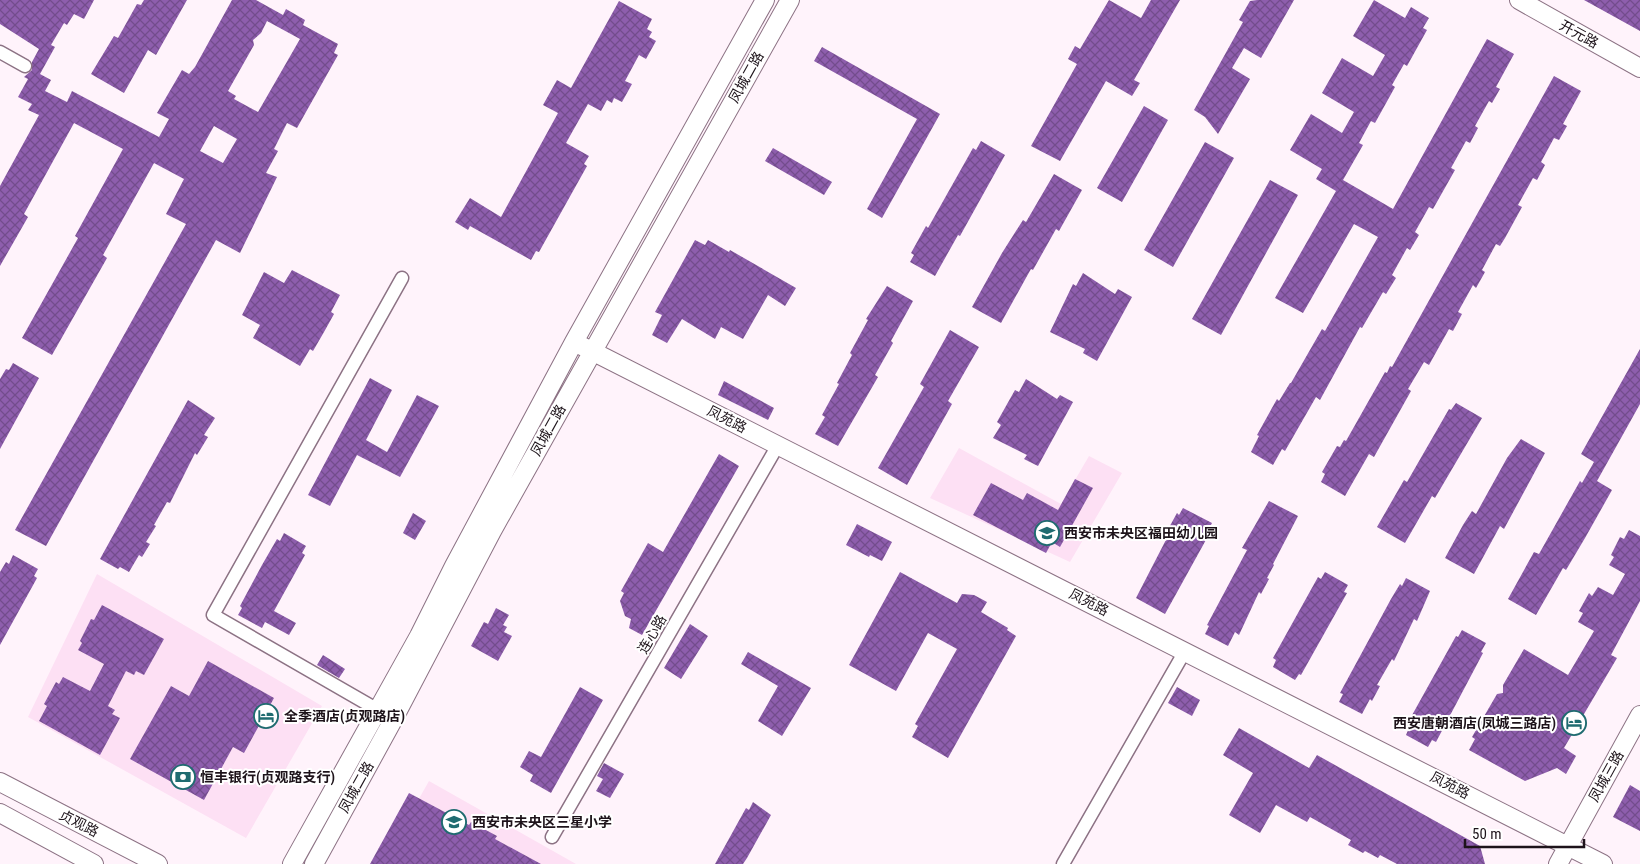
<svg xmlns="http://www.w3.org/2000/svg" width="1640" height="864" font-family="'Roboto Condensed','Noto Sans SC',sans-serif">
  <style>
    .built { fill: #fde0f4 }
    .building { fill: url(#building-cross-hatch); fill-rule: evenodd }
    .lines { fill: none; stroke-linecap: round; stroke-linejoin: round }
    .street-casing { stroke: #8c7284; stroke-width: 15 }
    .secondary-casing { stroke: #8c7284; stroke-width: 20 }
    .street { stroke: #fff; stroke-width: 12 }
    .secondary { stroke: #fff; stroke-width: 18 }
    .labels { text-anchor: middle; stroke-width: 4; stroke-linejoin: round; paint-order: stroke }
    .street-label { font-size: 14px; fill: #1d131a; stroke: #fff }
    .poi-label { font-size: 14px; font-weight: bold; fill: #1d131a; stroke: #fff; text-anchor: start }
  </style>
  <defs>
    <pattern id="building-cross-hatch" width="8" height="8" patternUnits="userSpaceOnUse" patternTransform="scale(1.25)"><rect width="8" height="8" fill="#8e5ead"/><path d="M0 0l8 8M0 8l8-8" fill="none" stroke="#734c8c"/></pattern>
  </defs>
  <rect width="100%" height="100%" fill="#fff3fb"/>
  <path class="built" d="M 959,448 L 1061,504 L 1089,456 L 1122,473 L 1070,562 L 930,498 Z
    M 97,574 L 322,706 L 246,838 L 28,717 Z
    M 429,781 L 576,864 L 382,864 Z"/>
  <path class="building" d="M 0,0 L 94,0 L 84,19 L 74,14 L 67,25 L 64,23 L 51,45 L 55,47 L 40,74 L 51,80 L 45,91 L 67,102 L 72,91 L 159,137 L 169,119 L 157,113 L 182,70 L 189,74 L 195,67 L 232,0 L 256,0 L 283,15 L 286,9 L 305,20 L 303,25 L 338,44 L 334,53 L 338,55 L 297,128 L 287,123 L 274,149 L 278,151 L 266,173 L 277,177 L 240,253 L 216,240 L 46,546 L 15,530 L 186,224 L 166,214 L 184,179 L 154,163 L 103,255 L 107,258 L 52,355 L 22,338 L 78,238 L 75,236 L 123,149 L 74,123 L 24,214 L 28,217 L 0,266 L 0,186 L 39,115 L 28,110 L 32,104 L 18,97 L 28,79 L 24,77 L 32,70 L 32,62 L 39,49 L 0,24 ZM 267,21 L 300,39 L 258,112 L 234,99 L 236,96 L 228,91 L 254,45 L 253,40 L 261,33 ZM 214,126 L 237,139 L 223,163 L 200,151 Z
    M 144,0 L 187,0 L 156,55 L 148,50 L 124,93 L 91,74 L 114,36 L 118,38 L 137,4 L 141,5 Z
    M 1109,0 L 1141,18 L 1151,0 L 1180,0 L 1134,80 L 1140,83 L 1132,96 L 1106,81 L 1060,161 L 1031,146 L 1077,64 L 1068,59 L 1075,46 L 1080,49 Z
    M 1257,0 L 1294,0 L 1261,58 L 1244,48 L 1232,68 L 1250,79 L 1218,134 L 1205,117 L 1194,110 L 1243,22 L 1239,20 L 1250,1 Z
    M 1374,0 L 1405,18 L 1411,7 L 1429,18 L 1423,28 L 1427,30 L 1407,66 L 1404,64 L 1392,85 L 1395,87 L 1375,123 L 1371,121 L 1359,143 L 1363,145 L 1343,180 L 1393,209 L 1487,39 L 1514,54 L 1496,87 L 1500,89 L 1492,103 L 1489,101 L 1475,126 L 1478,128 L 1470,143 L 1466,141 L 1451,168 L 1455,170 L 1433,209 L 1429,207 L 1415,232 L 1419,235 L 1410,250 L 1407,248 L 1392,275 L 1396,278 L 1386,294 L 1383,292 L 1362,328 L 1360,327 L 1320,400 L 1316,397 L 1285,451 L 1282,449 L 1273,465 L 1251,452 L 1259,436 L 1257,435 L 1277,399 L 1279,401 L 1290,383 L 1291,383 L 1322,329 L 1325,331 L 1378,237 L 1354,224 L 1303,313 L 1275,298 L 1336,191 L 1316,179 L 1322,169 L 1290,150 L 1311,114 L 1342,133 L 1354,112 L 1322,93 L 1342,58 L 1373,76 L 1385,55 L 1353,36 Z
    M 1584,0 L 1640,0 L 1640,31 L 1622,21 Z
    M 619,1 L 652,19 L 647,29 L 652,32 L 649,37 L 656,41 L 646,59 L 639,55 L 625,81 L 632,84 L 622,102 L 614,98 L 612,103 L 607,100 L 601,111 L 588,104 L 566,143 L 589,156 L 584,164 L 587,166 L 539,252 L 536,251 L 531,260 L 470,226 L 468,230 L 455,222 L 470,198 L 501,217 L 558,113 L 543,105 L 557,80 L 571,88 Z
    M 822,47 L 940,114 L 882,218 L 867,209 L 917,119 L 814,61 Z
    M 1554,76 L 1581,91 L 1563,124 L 1567,126 L 1559,140 L 1554,138 L 1541,162 L 1545,165 L 1537,180 L 1533,178 L 1518,205 L 1522,207 L 1505,238 L 1500,246 L 1496,244 L 1482,270 L 1485,272 L 1476,288 L 1473,285 L 1458,312 L 1462,314 L 1453,331 L 1449,329 L 1429,365 L 1424,362 L 1408,389 L 1411,391 L 1374,457 L 1369,454 L 1345,496 L 1321,482 L 1325,474 L 1322,472 L 1337,446 L 1340,447 L 1344,440 L 1346,441 L 1385,372 L 1387,373 L 1390,366 L 1392,367 Z
    M 1144,106 L 1168,120 L 1122,202 L 1097,188 Z
    M 981,141 L 1005,155 L 960,236 L 958,235 L 935,276 L 910,262 L 914,255 L 911,253 L 926,226 L 928,228 L 973,148 L 976,150 Z
    M 1205,142 L 1234,158 L 1173,267 L 1144,250 Z
    M 773,148 L 832,182 L 824,195 L 765,161 Z
    M 1054,174 L 1082,190 L 1059,231 L 1056,229 L 1033,270 L 1031,269 L 1027,276 L 1001,323 L 972,307 L 1002,253 L 1023,220 L 1026,222 Z
    M 1270,180 L 1298,195 L 1221,335 L 1192,319 Z
    M 695,240 L 705,245 L 708,240 L 729,252 L 730,250 L 796,288 L 785,306 L 768,295 L 743,339 L 721,327 L 715,339 L 682,319 L 667,343 L 652,335 L 662,315 L 655,312 Z
    M 292,270 L 340,295 L 331,312 L 334,314 L 324,332 L 313,351 L 310,349 L 300,366 L 253,338 L 260,325 L 242,315 L 264,272 L 284,283 Z
    M 1083,273 L 1115,294 L 1118,289 L 1132,297 L 1097,361 L 1083,353 L 1085,349 L 1050,332 L 1073,284 L 1076,286 Z
    M 887,286 L 913,301 L 891,341 L 893,343 L 875,375 L 878,377 L 838,446 L 815,434 L 825,417 L 822,415 L 839,384 L 837,383 L 852,355 L 850,353 L 868,320 L 866,319 Z
    M 950,330 L 979,347 L 948,401 L 952,404 L 907,485 L 878,468 L 924,387 L 920,384 Z
    M 1640,349 L 1640,404 L 1597,481 L 1612,490 L 1585,538 L 1566,570 L 1563,568 L 1536,615 L 1508,599 L 1534,552 L 1539,554 L 1580,481 L 1582,483 L 1594,462 L 1581,454 Z
    M 13,363 L 39,378 L 0,449 L 0,379 L 6,369 L 9,370 Z
    M 370,378 L 392,390 L 366,440 L 387,452 L 417,395 L 439,406 L 400,477 L 357,455 L 330,506 L 308,495 Z
    M 1026,379 L 1057,399 L 1060,395 L 1073,402 L 1038,466 L 1024,459 L 1027,455 L 993,438 L 1001,425 L 997,422 L 1015,390 L 1019,392 Z
    M 724,381 L 774,408 L 768,420 L 718,395 Z
    M 188,400 L 215,418 L 204,435 L 208,437 L 197,455 L 195,453 L 170,503 L 167,502 L 154,525 L 156,526 L 146,542 L 150,544 L 142,557 L 139,555 L 129,572 L 120,567 L 118,569 L 100,559 Z
    M 1456,403 L 1482,418 L 1435,498 L 1432,496 L 1405,543 L 1377,527 L 1404,480 L 1407,482 L 1449,409 L 1451,410 Z
    M 1521,439 L 1545,453 L 1504,529 L 1500,526 L 1474,574 L 1445,558 L 1463,525 L 1472,511 L 1476,514 L 1507,458 Z
    M 719,454 L 739,466 L 642,635 L 629,628 L 631,619 L 625,616 L 620,601 L 624,593 L 621,591 L 648,543 L 663,552 Z
    M 1075,479 L 1093,488 L 1060,547 L 1052,542 L 1046,553 L 973,515 L 991,483 L 1023,500 L 1027,493 L 1058,510 Z
    M 1269,501 L 1298,516 L 1273,564 L 1274,565 L 1267,578 L 1269,579 L 1261,594 L 1259,592 L 1239,635 L 1235,632 L 1228,646 L 1205,634 L 1209,626 L 1207,625 L 1247,550 L 1242,548 Z
    M 1183,508 L 1212,523 L 1205,537 L 1207,538 L 1165,614 L 1136,598 L 1169,534 L 1166,533 L 1177,513 L 1179,515 Z
    M 413,513 L 426,521 L 415,540 L 403,533 Z
    M 857,524 L 892,542 L 882,561 L 870,555 L 869,557 L 846,545 Z
    M 1629,530 L 1640,536 L 1640,601 L 1611,655 L 1617,658 L 1564,748 L 1576,756 L 1566,774 L 1557,768 L 1525,781 L 1469,750 L 1475,739 L 1472,737 L 1497,694 L 1503,693 L 1503,685 L 1524,649 L 1568,675 L 1594,631 L 1578,622 L 1583,613 L 1579,611 L 1589,593 L 1592,596 L 1598,587 L 1613,595 L 1625,574 L 1609,565 L 1614,557 L 1611,555 L 1620,537 L 1624,539 Z
    M 284,533 L 306,546 L 302,553 L 305,555 L 274,611 L 296,623 L 289,635 L 265,622 L 262,628 L 238,615 L 242,608 L 240,606 L 262,565 L 277,539 L 280,541 Z
    M 13,555 L 38,569 L 34,576 L 37,578 L 0,645 L 0,572 L 6,562 L 9,564 Z
    M 900,572 L 957,603 L 962,594 L 974,595 L 987,602 L 981,612 L 1008,628 L 1007,630 L 1016,636 L 948,758 L 912,737 L 918,726 L 915,724 L 957,649 L 928,633 L 896,691 L 849,665 Z
    M 1325,572 L 1348,585 L 1344,592 L 1347,593 L 1301,675 L 1299,674 L 1295,680 L 1273,667 L 1276,660 L 1273,658 L 1318,577 L 1321,579 Z
    M 1406,578 L 1430,591 L 1417,621 L 1414,619 L 1394,661 L 1392,659 L 1377,685 L 1380,686 L 1372,701 L 1370,699 L 1362,714 L 1339,702 L 1343,694 L 1340,693 L 1391,599 L 1400,584 L 1402,586 Z
    M 102,605 L 164,639 L 144,675 L 136,671 L 134,675 L 126,671 L 108,706 L 115,710 L 112,714 L 120,718 L 100,755 L 39,721 L 47,706 L 44,704 L 56,682 L 59,684 L 63,677 L 90,691 L 104,664 L 78,650 L 82,643 L 80,641 L 91,619 L 94,620 Z
    M 496,608 L 509,615 L 503,625 L 507,627 L 504,632 L 512,636 L 498,661 L 471,646 L 484,622 L 488,624 Z
    M 690,624 L 708,636 L 681,679 L 664,668 Z
    M 1462,630 L 1486,643 L 1481,652 L 1483,653 L 1436,742 L 1432,740 L 1428,747 L 1406,735 L 1409,728 L 1406,726 L 1456,636 L 1458,637 Z
    M 748,652 L 811,688 L 782,736 L 758,721 L 778,686 L 741,664 Z
    M 323,655 L 345,669 L 339,678 L 317,665 Z
    M 208,661 L 274,698 L 244,753 L 233,747 L 204,800 L 130,759 L 171,686 L 189,696 Z
    M 580,687 L 603,700 L 551,793 L 530,781 L 533,775 L 520,767 L 529,751 L 541,757 Z
    M 1177,687 L 1200,700 L 1192,716 L 1168,703 Z
    M 1239,728 L 1309,768 L 1317,755 L 1480,846 L 1485,864 L 1397,864 L 1380,855 L 1378,858 L 1365,851 L 1363,853 L 1348,845 L 1351,840 L 1310,817 L 1307,822 L 1276,805 L 1260,833 L 1229,815 L 1253,773 L 1223,755 Z
    M 604,763 L 624,774 L 610,798 L 596,791 L 603,779 L 597,776 Z
    M 1630,785 L 1640,791 L 1640,831 L 1613,817 Z
    M 409,793 L 469,825 L 471,822 L 497,836 L 495,839 L 541,864 L 370,864 Z
    M 753,802 L 771,815 L 747,858 L 743,864 L 715,864 L 746,808 L 749,810 Z"/>
  <g class="lines">
    <defs>
      <path id="street" d="M 0,52 L 25,66
        M 378,710 L 213,615 L 402,278
        M 552,837 L 778,445
        M 1063,864 L 1185,651"/>
      <path id="secondary" d="M 1519,0 L 1640,68
        M 574,342 L 1603,864
        M 0,782 L 158,864
        M 0,813 L 94,864
        M 292,864 L 419,636 L 454,566 L 574,342 L 765,0
        M 314,864 L 392,722 L 492,531 L 790,0
        M 1558,864 L 1640,715"/>
    </defs>
    <use href="#street" class="street-casing"/>
    <use href="#secondary" class="secondary-casing"/>
    <use href="#street" class="street"/>
    <use href="#secondary" class="secondary"/>
  </g>
  <defs>
    <symbol id="school-ring" viewBox="-11 -11 22 22"><circle r="9.5" fill="#fff" stroke="#1f6b70" stroke-width="1.5"/><path d="M0-5L7-2L0 1L-7-2ZM-4 1L0 2.5L4 1V4Q0 6-4 4Z" fill="#1f6b70"/></symbol>
    <symbol id="hotel-ring" viewBox="-11 -11 22 22"><circle r="9.5" fill="#fff" stroke="#1f6b70" stroke-width="1.5"/><path d="M-6-4.5h1.5V1H6V5H4.5V3h-9V5H-6ZM-4 0a1.8 1.8 0 1 1 3.6 0ZM.5 0V-2.5h3Q6-2.5 6 0Z" fill="#1f6b70"/></symbol>
    <symbol id="bank-ring" viewBox="-11 -11 22 22"><circle r="9.5" fill="#fff" stroke="#1f6b70" stroke-width="1.5"/><path d="M-6-4H6V4H-6ZM0-2.3a2.3 2.3 0 1 0 0 4.6a2.3 2.3 0 1 0 0-4.6Z" fill="#1f6b70"/></symbol>
  </defs>
  <g fill-rule="evenodd">
    <use href="#school-ring" x="1033" y="519" width="28" height="28"/>
    <use href="#hotel-ring" x="252" y="702" width="28" height="28"/>
    <use href="#hotel-ring" x="1560" y="709" width="28" height="28"/>
    <use href="#bank-ring" x="169" y="763" width="28" height="28"/>
    <use href="#school-ring" x="440" y="808" width="28" height="28"/>
  </g>
  <g class="labels">
    <g class="street-label">
      <text transform="translate(1579 34) rotate(29)" y="5">开元路</text>
      <text transform="translate(746 77) rotate(-61)" y="5">凤城二路</text>
      <text transform="translate(727 419) rotate(27)" y="5">凤苑路</text>
      <text transform="translate(548 430) rotate(-61)" y="5">凤城二路</text>
      <text transform="translate(1089 602) rotate(27)" y="5">凤苑路</text>
      <text transform="translate(652 634) rotate(-60)" y="5">连心路</text>
      <text transform="translate(1606 776) rotate(-61)" y="5">凤城三路</text>
      <text transform="translate(1450 785) rotate(27)" y="5">凤苑路</text>
      <text transform="translate(356 787) rotate(-61)" y="5">凤城二路</text>
      <text transform="translate(79 823) rotate(27)" y="5">贞观路</text>
    </g>
    <g class="poi-label">
      <text x="1064" y="538">西安市未央区福田幼儿园</text>
      <text x="284" y="721">全季酒店(贞观路店)</text>
      <text x="1556" y="728" text-anchor="end">西安唐朝酒店(凤城三路店)</text>
      <text x="200" y="782">恒丰银行(贞观路支行)</text>
      <text x="472" y="827">西安市未央区三星小学</text>
    </g>
  </g>
  <path d="M1465 839v8h119v-8" fill="none" stroke="#1d131a" stroke-width="2.5"/>
  <text x="1472" y="839" font-size="15" fill="#1d131a" stroke="#ffffff" stroke-width="4" paint-order="stroke">50 m</text>
</svg>
